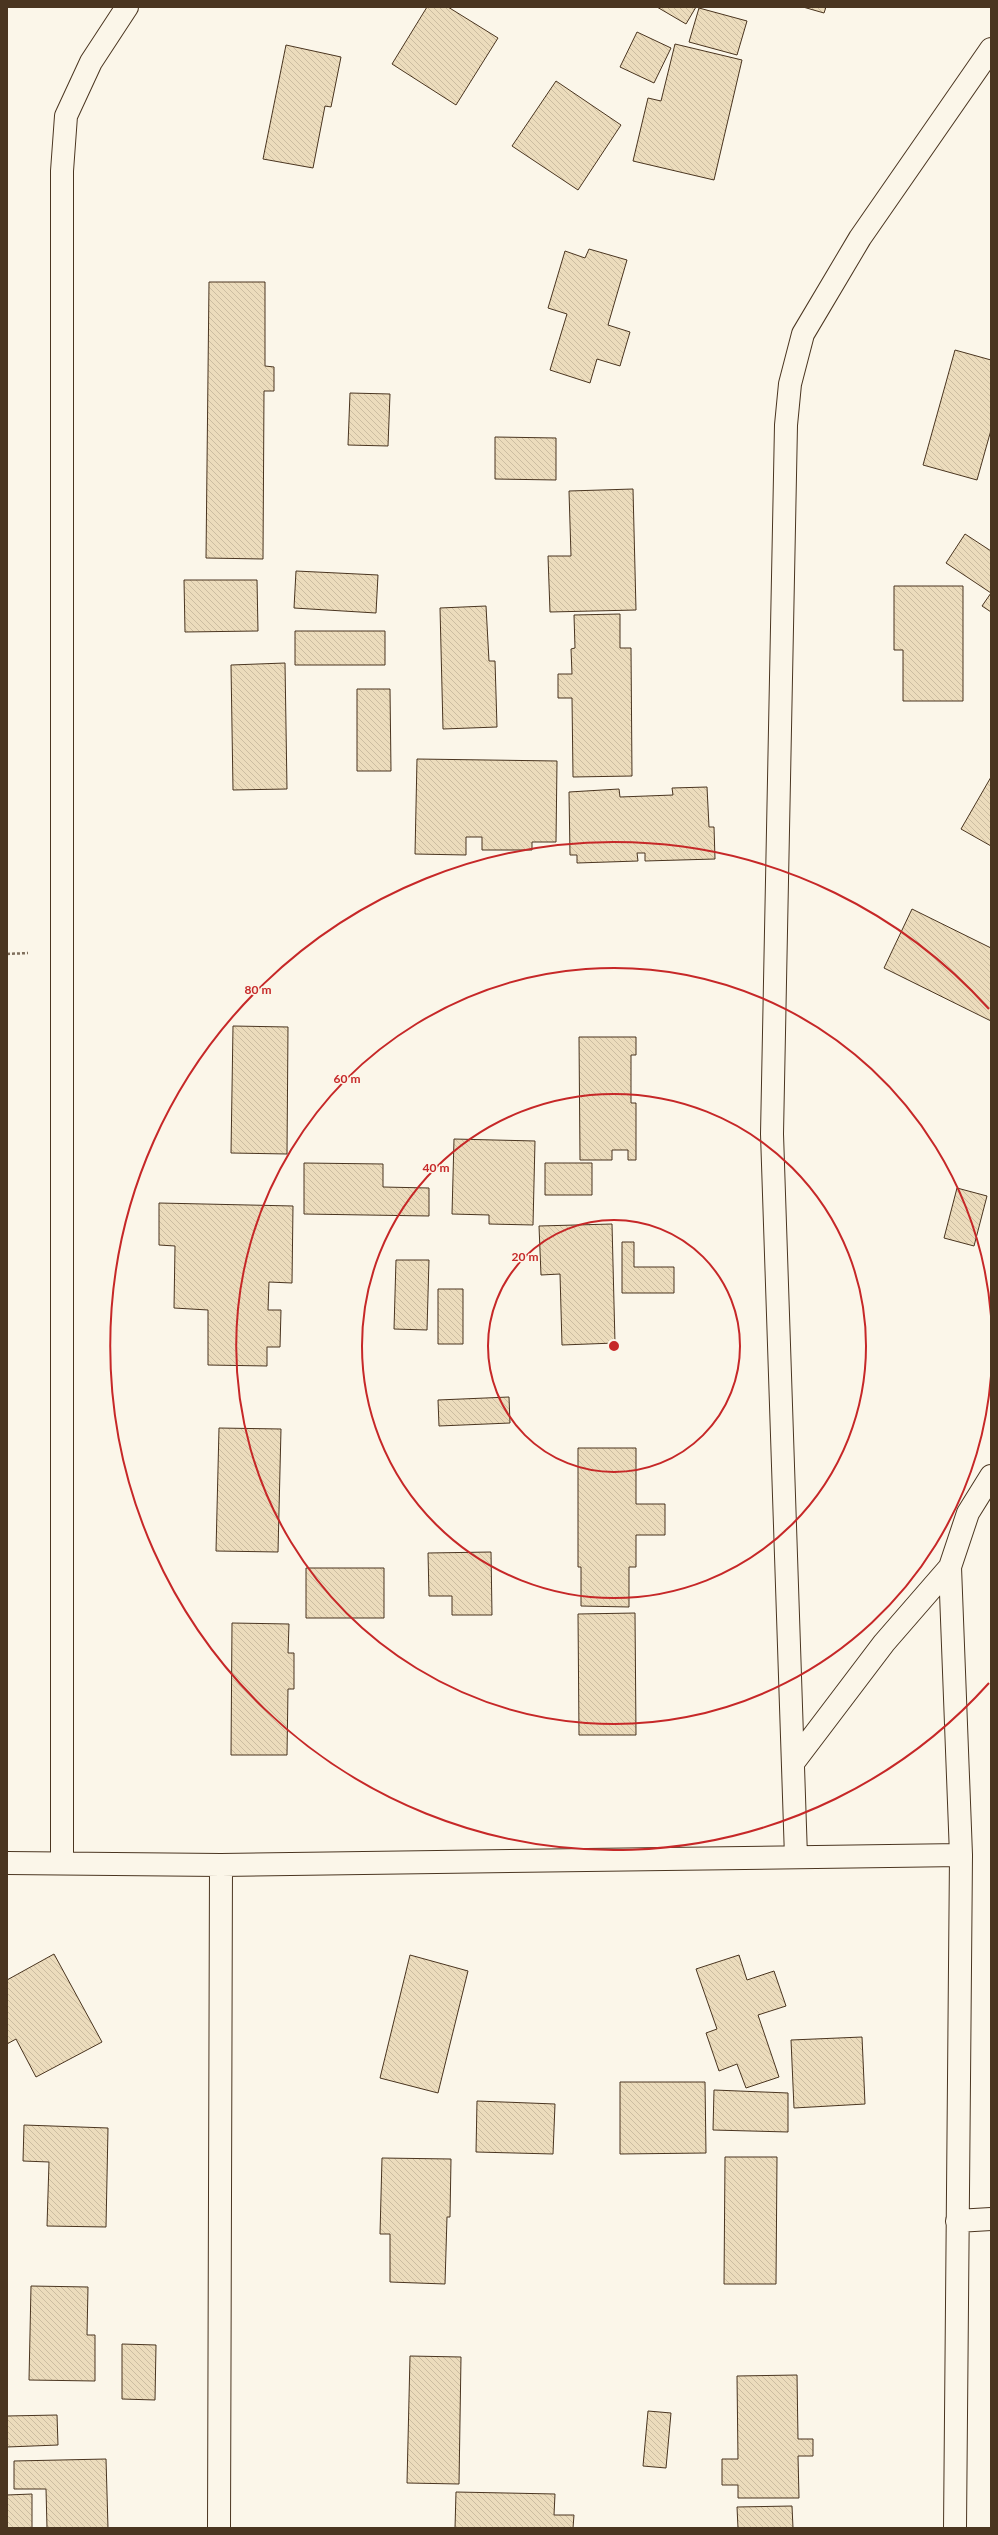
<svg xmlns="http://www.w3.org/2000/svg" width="998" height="2535" font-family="Lato,sans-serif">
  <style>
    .building { fill: url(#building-back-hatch); stroke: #4a3520 }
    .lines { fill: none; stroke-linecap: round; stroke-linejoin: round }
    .minor-casing { stroke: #4a3520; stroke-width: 24 }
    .path { stroke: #7f6f5c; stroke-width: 2.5; stroke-dasharray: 3 2; stroke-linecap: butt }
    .minor { stroke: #fbf6e9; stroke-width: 22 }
    .ring { fill: none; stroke: #c62828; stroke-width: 2 }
    .centre { fill: #c62828; stroke: #fbf6e9; stroke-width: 2 }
    .ring-label { font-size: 12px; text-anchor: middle; font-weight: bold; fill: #c62828; stroke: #fbf6e9; stroke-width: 3; stroke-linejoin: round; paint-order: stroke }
  </style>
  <defs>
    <pattern id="building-back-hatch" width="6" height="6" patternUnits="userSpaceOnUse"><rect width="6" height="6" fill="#ecdcbc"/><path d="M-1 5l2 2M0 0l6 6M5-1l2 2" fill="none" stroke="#ccbda1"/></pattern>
  </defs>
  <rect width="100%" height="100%" fill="#fbf6e9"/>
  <path class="building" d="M 427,7 L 448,7 L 498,38 L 456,105 L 392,64 Z
    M 657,7 L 696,7 L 686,24 Z
    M 803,7 L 826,7 L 824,13 Z
    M 699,8 L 747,21 L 737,55 L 689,42 Z
    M 637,32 L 671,48 L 654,83 L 620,67 Z
    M 675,44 L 742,60 L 714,180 L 633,161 L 648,98 L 661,101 Z
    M 286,45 L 341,57 L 331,107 L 325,106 L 313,168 L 263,159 Z
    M 556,81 L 621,125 L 578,190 L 512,146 Z
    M 589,249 L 627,260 L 608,325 L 630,332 L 620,366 L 597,359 L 590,383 L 550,370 L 567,314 L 548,308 L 565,251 L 585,258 Z
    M 209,282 L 265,282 L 265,366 L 274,367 L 274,391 L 264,391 L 263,559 L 206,558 Z
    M 955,350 L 991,360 L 991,430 L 977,480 L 923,465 Z
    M 350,393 L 390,394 L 388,446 L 348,445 Z
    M 495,437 L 556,438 L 556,480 L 495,479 Z
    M 633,489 L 636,610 L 550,612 L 548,556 L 571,556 L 569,491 Z
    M 965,534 L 991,551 L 991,612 L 982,606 L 991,593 L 946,563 Z
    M 296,571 L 378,575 L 376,613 L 294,608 Z
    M 184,580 L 257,580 L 258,631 L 185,632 Z
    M 894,586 L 963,586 L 963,701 L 903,701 L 903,650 L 894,650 Z
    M 486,606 L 489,661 L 495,661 L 497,727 L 443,729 L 440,608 Z
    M 620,614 L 620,648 L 631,648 L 632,776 L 573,777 L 572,698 L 558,698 L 558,674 L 572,674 L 571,649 L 575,648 L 574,615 Z
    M 295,631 L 385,631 L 385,665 L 295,665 Z
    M 285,663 L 287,789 L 233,790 L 231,665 Z
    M 357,689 L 390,689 L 391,771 L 357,771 Z
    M 417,759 L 557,761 L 556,842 L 532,842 L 532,850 L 482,850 L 482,837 L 466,837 L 466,855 L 415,854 Z
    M 991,777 L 991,846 L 961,829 Z
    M 707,787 L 709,827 L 714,827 L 715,859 L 645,861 L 645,853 L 637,853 L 638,861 L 577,863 L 577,855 L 570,855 L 569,792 L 619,789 L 620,797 L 673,795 L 672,788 Z
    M 912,909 L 991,948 L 991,1021 L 884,968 Z
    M 233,1026 L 288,1027 L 287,1154 L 231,1153 Z
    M 579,1037 L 636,1037 L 636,1055 L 631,1055 L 631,1103 L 636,1103 L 636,1160 L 628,1160 L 628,1150 L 612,1150 L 612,1160 L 580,1160 Z
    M 454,1139 L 535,1141 L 533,1225 L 489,1224 L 489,1215 L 452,1214 Z
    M 304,1163 L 383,1164 L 383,1187 L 429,1188 L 429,1216 L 304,1214 Z
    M 545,1163 L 592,1163 L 592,1195 L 545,1195 Z
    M 957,1188 L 987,1196 L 974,1246 L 944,1238 Z
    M 159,1203 L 293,1206 L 292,1283 L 269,1282 L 268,1310 L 281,1310 L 280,1347 L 267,1347 L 267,1366 L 208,1365 L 208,1310 L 174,1308 L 175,1246 L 159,1245 Z
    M 612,1224 L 615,1343 L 562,1345 L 560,1274 L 541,1275 L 539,1226 Z
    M 622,1242 L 634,1242 L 634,1267 L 674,1267 L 674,1293 L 622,1293 Z
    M 396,1260 L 429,1260 L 427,1330 L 394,1329 Z
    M 438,1289 L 463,1289 L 463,1344 L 438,1344 Z
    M 509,1397 L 510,1423 L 439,1426 L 438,1400 Z
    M 219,1428 L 281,1429 L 278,1552 L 216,1551 Z
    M 578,1448 L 636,1448 L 636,1504 L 665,1504 L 665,1535 L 636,1535 L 636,1567 L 629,1567 L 629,1607 L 581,1606 L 581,1567 L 578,1567 Z
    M 491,1552 L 492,1615 L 452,1615 L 452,1596 L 429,1596 L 428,1553 Z
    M 306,1568 L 384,1568 L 384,1618 L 306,1618 Z
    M 635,1613 L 636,1735 L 579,1735 L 578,1614 Z
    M 232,1623 L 289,1624 L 288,1653 L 294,1653 L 294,1689 L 288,1689 L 287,1755 L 231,1755 Z
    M 54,1954 L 102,2042 L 36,2077 L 16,2039 L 7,2044 L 7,1980 Z
    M 410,1955 L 468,1971 L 438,2093 L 380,2078 Z
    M 739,1955 L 747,1980 L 774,1971 L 786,2006 L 758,2015 L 779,2077 L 746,2088 L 737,2064 L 719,2071 L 706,2033 L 717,2029 L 696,1969 Z
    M 862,2037 L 865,2104 L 794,2108 L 791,2040 Z
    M 620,2082 L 705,2082 L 706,2153 L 620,2154 Z
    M 714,2090 L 788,2093 L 788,2132 L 713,2130 Z
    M 477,2101 L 555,2104 L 553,2154 L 476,2152 Z
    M 24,2125 L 108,2128 L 106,2227 L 47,2226 L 49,2162 L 23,2161 Z
    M 725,2157 L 777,2157 L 776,2284 L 724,2284 Z
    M 382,2158 L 451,2159 L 450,2217 L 447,2217 L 445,2284 L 390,2282 L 390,2234 L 380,2234 Z
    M 31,2286 L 88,2287 L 87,2335 L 95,2335 L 95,2381 L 29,2380 Z
    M 122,2344 L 156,2345 L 155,2400 L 122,2399 Z
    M 410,2356 L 461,2357 L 459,2484 L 407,2483 Z
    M 797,2375 L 798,2439 L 813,2439 L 813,2456 L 798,2456 L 799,2498 L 738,2498 L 738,2485 L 722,2485 L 722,2459 L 738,2459 L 737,2376 Z
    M 648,2411 L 671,2413 L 666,2468 L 643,2466 Z
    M 57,2415 L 58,2445 L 7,2447 L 7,2416 Z
    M 106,2459 L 108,2528 L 47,2528 L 46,2489 L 14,2489 L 14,2461 Z
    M 456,2492 L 555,2494 L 554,2515 L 574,2515 L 573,2528 L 455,2528 Z
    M 32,2494 L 32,2528 L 7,2528 L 7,2495 Z
    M 792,2506 L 793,2528 L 738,2528 L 737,2507 Z"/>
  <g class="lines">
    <defs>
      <path id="minor" d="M 793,1763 L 884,1643 L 950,1567
        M 796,1857 L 772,1134 L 786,425 L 790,384 L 803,334 L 860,238 L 991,49
        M 62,1862 L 62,171 L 66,116 L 91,62 L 127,7
        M 7,1863 L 221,1865 L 961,1855
        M 957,2221 L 991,2219
        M 219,2528 L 221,1865
        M 955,2528 L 961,1855 L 950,1567 L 968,1513 L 991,1476"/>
    </defs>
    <use href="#minor" class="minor-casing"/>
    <path class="path" d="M 7,954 L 28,953"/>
    <use href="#minor" class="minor"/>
  </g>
  <g class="ring">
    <circle cx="614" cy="1346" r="126"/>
    <circle cx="614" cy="1346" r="252"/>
    <path d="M991 1376A378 378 0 1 1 991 1316"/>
    <path d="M989 1683A504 504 0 1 1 989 1009"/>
  </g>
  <circle cx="614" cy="1346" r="6" class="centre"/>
  <g class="ring-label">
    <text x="258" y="994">80 m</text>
    <text x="347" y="1083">60 m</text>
    <text x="436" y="1172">40 m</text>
    <text x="525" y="1261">20 m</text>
  </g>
  <rect width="998" height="2535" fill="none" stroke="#4a3520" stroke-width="16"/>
</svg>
